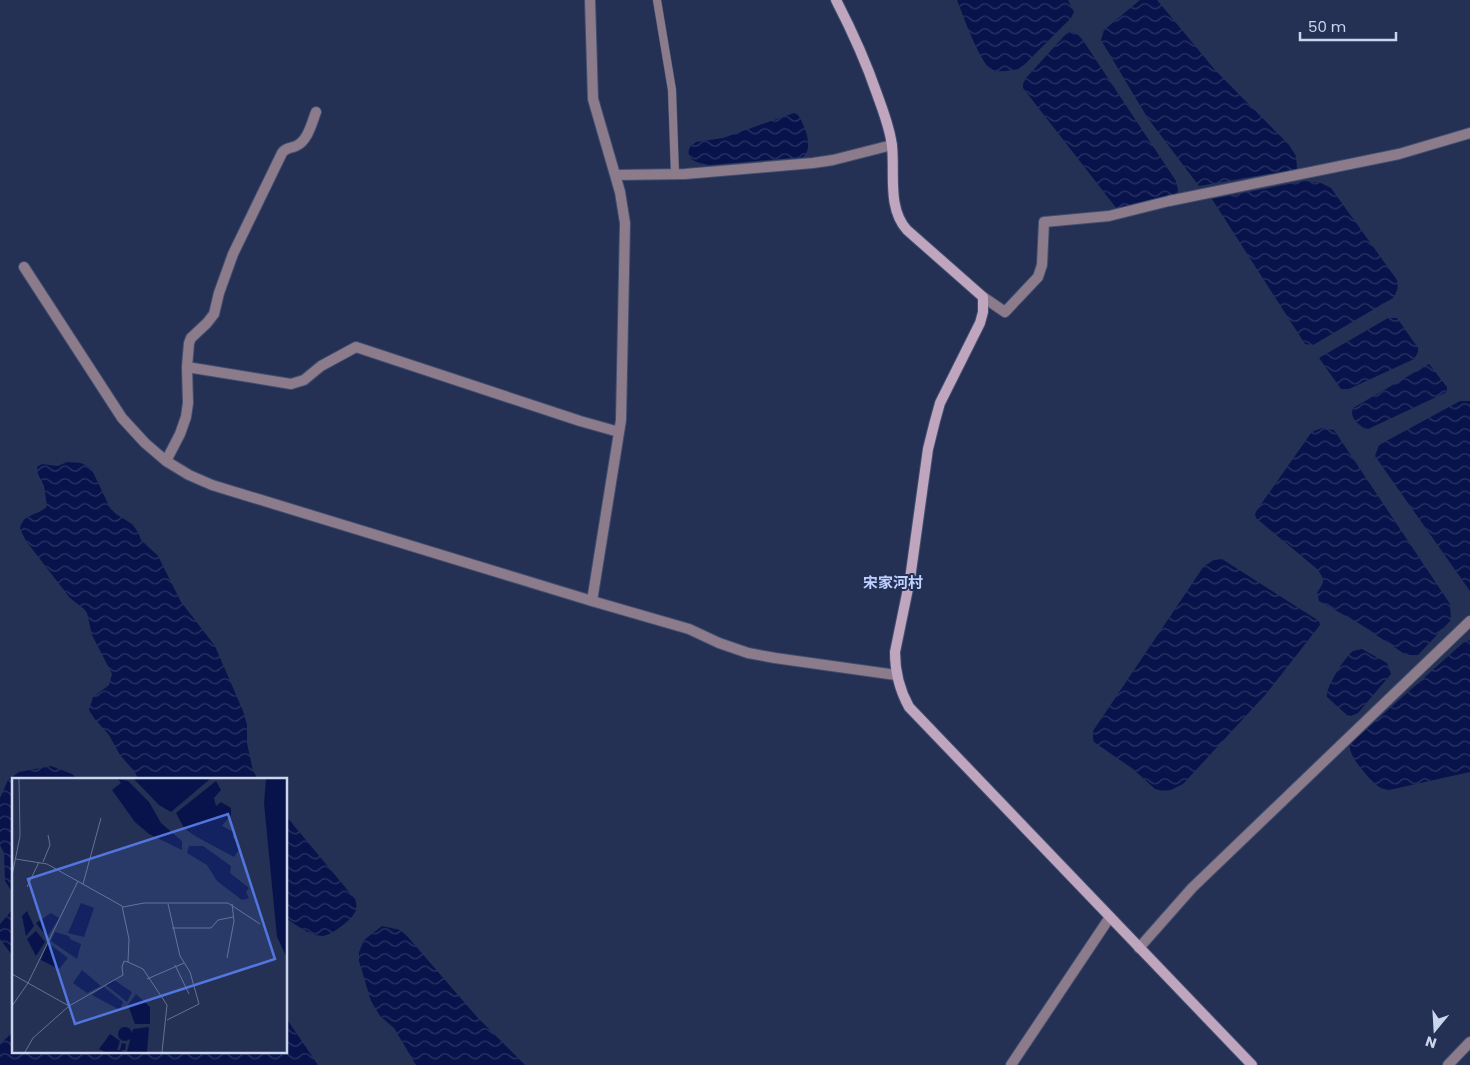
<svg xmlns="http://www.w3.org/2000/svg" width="1470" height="1065" font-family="Poppins,'Noto Sans SC',sans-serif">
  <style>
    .water { fill: url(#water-waves) }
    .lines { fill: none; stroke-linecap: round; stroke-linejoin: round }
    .lane-casing { stroke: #424e6f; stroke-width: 9 }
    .street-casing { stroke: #424e6f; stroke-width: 12 }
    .secondary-casing { stroke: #424e6f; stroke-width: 12 }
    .lane { stroke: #8c7c8b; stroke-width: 8 }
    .street { stroke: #8c7c8b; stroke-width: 10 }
    .secondary { stroke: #bfa5bd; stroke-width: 10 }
    .labels { text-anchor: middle; stroke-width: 4; stroke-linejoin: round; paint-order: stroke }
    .quarter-label { font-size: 15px; font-weight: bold; fill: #bfd1ff; stroke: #243054 }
    .inset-road { fill: none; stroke: #677291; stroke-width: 1 }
    .view { fill: #5276de; fill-opacity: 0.15; stroke: #5276de; stroke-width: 2.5 }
    .inset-edge { fill: none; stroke: #ccd5ec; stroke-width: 2.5 }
  </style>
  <defs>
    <pattern id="water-waves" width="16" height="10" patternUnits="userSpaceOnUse" patternTransform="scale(1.25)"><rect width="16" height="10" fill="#09134b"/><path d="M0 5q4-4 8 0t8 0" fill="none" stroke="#2c3465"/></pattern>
  </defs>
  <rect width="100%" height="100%" fill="#243054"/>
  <path class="water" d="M 957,0 L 1068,0 L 1074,12 L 1071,18 L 1021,68 C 1017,70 994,73 991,70 C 978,58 964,18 957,0 Z
    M 1140,0 L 1157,0 L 1215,70 L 1289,145 L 1296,156 L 1297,169 L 1199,186 L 1147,117 L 1101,40 L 1104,30 Z
    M 1070,32 L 1076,33 L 1082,39 L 1176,181 L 1178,191 L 1176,194 L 1117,209 L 1023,88 L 1023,84 L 1026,78 L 1065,35 Z
    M 794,113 L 798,115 C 805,126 814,148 803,157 L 710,165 C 699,163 684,161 690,147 L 696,142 L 723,138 Z
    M 1305,181 L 1321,183 L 1331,188 L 1397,280 C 1399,287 1397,292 1393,298 L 1313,345 L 1305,344 L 1212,199 Z
    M 1388,318 L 1397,318 L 1418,348 L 1418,352 L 1414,359 L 1349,389 L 1341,389 L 1319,358 Z
    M 1429,364 L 1447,387 L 1447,392 L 1366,430 C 1359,424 1349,419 1353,408 Z
    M 1460,401 L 1470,401 L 1470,591 L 1375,456 L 1379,445 Z
    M 1322,428 L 1334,430 L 1450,604 L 1451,620 L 1418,655 L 1406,655 L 1360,624 L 1319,601 L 1317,593 C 1324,582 1326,581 1317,569 L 1256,518 L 1255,514 L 1257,510 L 1311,433 L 1314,431 Z
    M 67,462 L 81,463 L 91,468 L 110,508 L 116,514 L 132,524 L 138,532 L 141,540 L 158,556 L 181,602 L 215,646 L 243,711 L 247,725 L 247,743 L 253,771 L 258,779 L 138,779 L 135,772 L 120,755 L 109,735 L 94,718 L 89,710 L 93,697 L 109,685 L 112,674 L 92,635 L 87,613 L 84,609 L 70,598 L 26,541 L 20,529 C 22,513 39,516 47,506 L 44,486 L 38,474 L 37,467 L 42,464 L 58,466 Z
    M 1222,559 L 1319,621 L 1320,625 L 1266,694 L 1183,784 L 1171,790 L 1163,791 L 1155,789 L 1133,769 L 1094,742 L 1093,738 L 1093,731 L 1204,566 L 1214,560 Z
    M 1470,640 L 1470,772 L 1389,790 C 1385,789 1381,789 1378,786 C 1369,779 1347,755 1350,744 L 1464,642 Z
    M 1362,649 L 1387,663 L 1391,674 L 1358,713 L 1351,716 L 1347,715 L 1327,697 C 1325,688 1345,657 1353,651 C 1354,651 1361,649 1362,649 Z
    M 51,766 L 72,774 L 78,779 L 14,779 L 14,895 L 5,881 L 4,853 L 0,845 L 0,798 L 8,780 L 19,772 Z
    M 286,816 L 355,899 C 357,905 357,909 354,914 C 350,921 329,937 322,936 C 309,935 296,925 286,918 Z
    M 14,908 L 14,958 L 0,939 L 0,924 Z
    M 382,926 L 400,930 L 407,936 L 477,1017 L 525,1065 L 416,1065 L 394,1028 L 380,1016 L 371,1001 L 359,961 L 359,952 L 364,940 Z
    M 286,1018 L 318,1065 L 0,1065 L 0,1044 L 14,1031 L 14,1051 L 286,1051 Z"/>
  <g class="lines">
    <defs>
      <path id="lane" d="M 657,0 L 672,90 L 675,174"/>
      <path id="street" d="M 590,0 L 593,99 L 620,192 L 625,223 L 621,420 L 592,601
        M 615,175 L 685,174 L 813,163 L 833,160 L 892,145
        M 24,267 L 122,418 L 145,443 L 166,461 L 189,475 L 212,485 L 592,601 L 689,629 L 719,643 L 748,653 L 775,658 L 896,675
        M 983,297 L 1005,312 L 1038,277 L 1042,265 L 1044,222 L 1109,216 L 1169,201 L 1399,154 L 1470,133
        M 187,367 L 291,384 L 304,380 L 321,366 L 356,347 L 580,421 L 619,432
        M 166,461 L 180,434 L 186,417 L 188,403 L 187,367 L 189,343 L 191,338 L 207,323 L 214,314 L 219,293 L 233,254 L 282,153 C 286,147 289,149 296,146 C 308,141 312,122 316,112
        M 1139,948 L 1192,888 L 1470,621
        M 1011,1065 L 1110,917
        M 1448,1065 L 1470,1042"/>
      <path id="secondary" d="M 836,0 C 852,31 866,62 877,94 C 883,111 890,128 892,146 C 895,173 887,208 907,230 L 983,297 L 983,312 L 980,323 L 940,403 L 935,421 L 928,449 L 910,579 L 895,652 C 895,673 899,689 909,707 L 1252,1065"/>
    </defs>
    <use href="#lane" class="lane-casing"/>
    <use href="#street" class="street-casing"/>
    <use href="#secondary" class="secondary-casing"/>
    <use href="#lane" class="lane"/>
    <use href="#street" class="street"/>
    <use href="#secondary" class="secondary"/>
  </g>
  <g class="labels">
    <g class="quarter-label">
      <text x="893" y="588">宋家河村</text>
    </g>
  </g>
  <g transform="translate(12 778)">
    <rect width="275" height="275" fill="#243054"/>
    <path d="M 106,1 L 116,3 L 137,24 L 149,45 L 170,63 L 170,72 L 137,56 L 123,44 L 100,12 L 109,5 ZM 122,1 L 198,1 L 159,34 L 147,27 ZM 254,1 L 275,1 L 275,180 L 265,159 L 252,25 ZM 204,3 L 209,12 L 202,20 L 204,28 L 209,24 L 219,30 L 219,37 L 210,48 L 222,54 L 221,59 L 228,70 L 222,79 L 183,58 L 172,50 L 164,35 ZM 177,68 L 191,68 L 219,88 L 218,95 L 237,110 L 234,114 L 237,120 L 230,122 L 205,103 L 195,87 L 175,75 ZM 69,125 L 82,130 L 72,159 L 56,155 ZM 15,133 L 22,148 L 14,158 L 10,138 ZM 39,135 L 47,140 L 35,159 L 24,145 ZM 24,153 L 33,164 L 24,178 L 15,161 ZM 43,154 L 57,158 L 58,161 L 69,166 L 65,181 L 39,163 ZM 36,165 L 56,180 L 47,191 L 29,182 ZM 70,192 L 89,208 L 75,215 L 61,205 ZM 102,202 L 120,214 L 115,224 L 94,207 ZM 92,209 L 111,224 L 108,232 L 80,217 ZM 124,216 L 138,229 L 138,246 L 123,246 L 116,227 ZM 137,249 L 135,274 L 115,274 L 121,251 ZM106 256a7 7 0 1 1 14 0a7 7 0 1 1-14 0ZM 98,256 L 108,263 L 105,272 L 108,272 L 110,265 L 114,266 L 113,272 L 109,272 L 112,274 L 93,274 L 87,271 Z" fill="#09134b"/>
    <path class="inset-road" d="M 4,81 L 35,86 L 110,128 L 117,161 L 116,184 L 131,191 L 155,227 L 150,274M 31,84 L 38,67 L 36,57M 0,98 L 8,58 L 7,1M 71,106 L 89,40M 15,109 L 27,84M 111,129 L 132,125 L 216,125 L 248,146M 160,150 L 199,150 L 206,142 L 221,139M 215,180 L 222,143 L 220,126M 163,187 L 177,216M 0,196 L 57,228M 135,201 L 172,185M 0,228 L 16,205 L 66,103M 155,242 L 187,226 L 178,194 L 168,178 L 156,126M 13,274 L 21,260 L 57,228 L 111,197 L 110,189 L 112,183 L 116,184"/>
    <path class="view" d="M 216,36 L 263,181 L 63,246 L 16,101 Z"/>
    <rect width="275" height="275" class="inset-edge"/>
  </g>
  <g transform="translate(1435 1030) rotate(198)" stroke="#243054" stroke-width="4" paint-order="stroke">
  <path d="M0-4L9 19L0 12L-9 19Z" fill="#ccd5ec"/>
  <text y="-8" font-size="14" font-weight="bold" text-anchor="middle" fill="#ccd5ec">N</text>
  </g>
  <path d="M1300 32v8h96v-8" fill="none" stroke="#ccd5ec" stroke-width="2.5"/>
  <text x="1308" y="32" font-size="15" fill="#ccd5ec" stroke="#243054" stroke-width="4" paint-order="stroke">50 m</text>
</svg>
